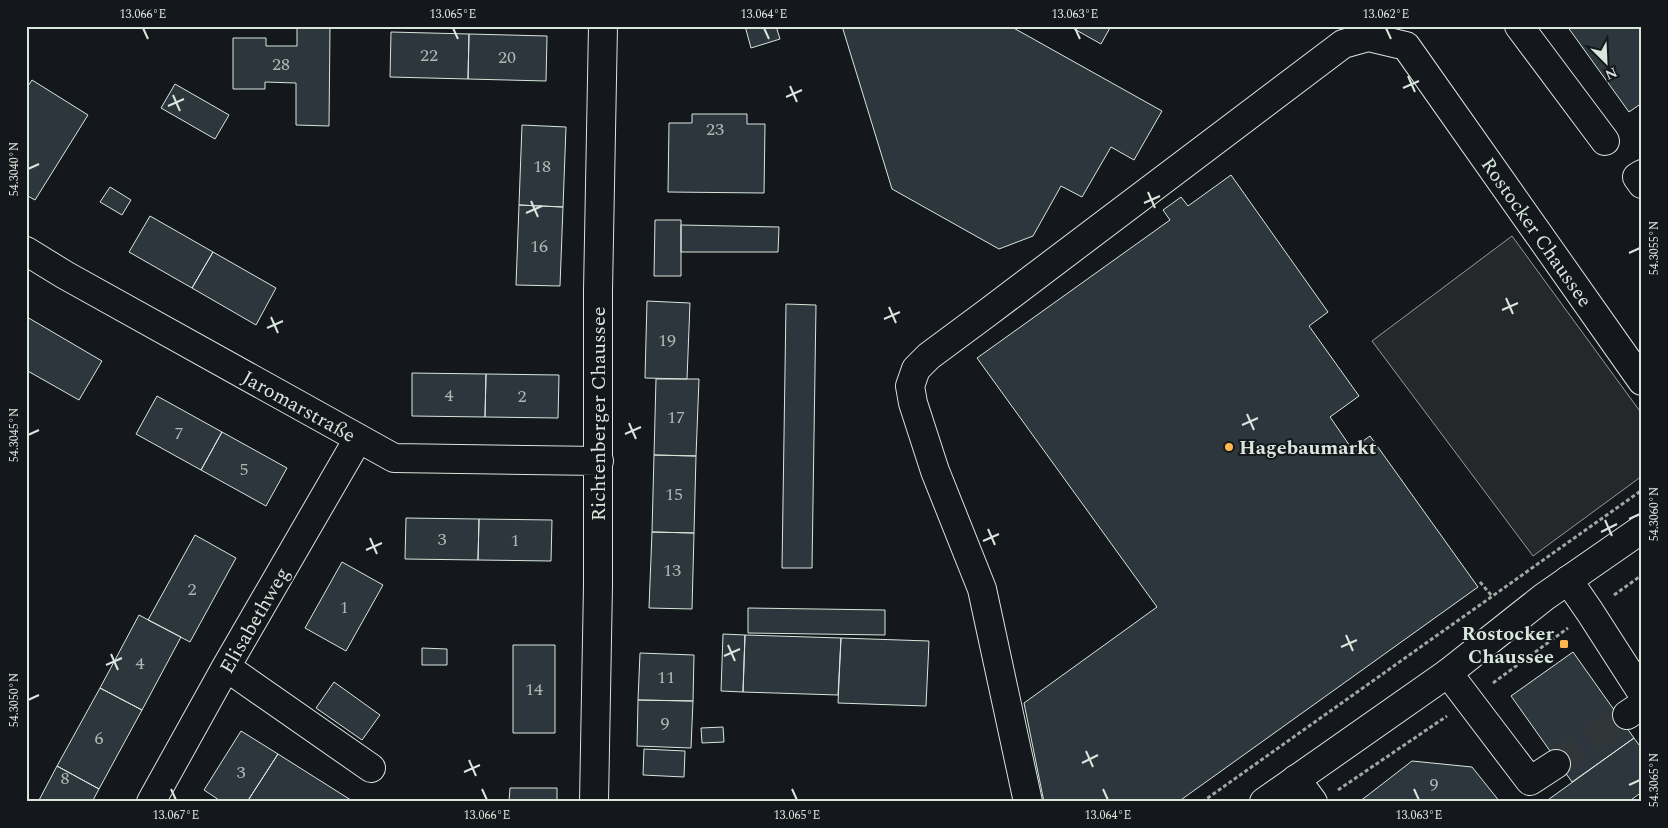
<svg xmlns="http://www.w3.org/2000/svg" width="1668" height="828" font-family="Spectral,serif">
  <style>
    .parking { fill: #24282b; stroke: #939e99 }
    .building { fill: #2c363c; stroke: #d8e6dc }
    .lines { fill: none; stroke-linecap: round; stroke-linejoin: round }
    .minor-tunnel { stroke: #313739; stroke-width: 28; stroke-dasharray: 28 14; stroke-linecap: butt }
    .minor-casing { stroke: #d8e6dc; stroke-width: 30 }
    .major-casing { stroke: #d8e6dc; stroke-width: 30 }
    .path { stroke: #9da8a2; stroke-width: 3; stroke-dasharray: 4 2.5; stroke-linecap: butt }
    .minor { stroke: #14181c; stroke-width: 28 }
    .major { stroke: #14181c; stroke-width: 28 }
    .ticks { fill: none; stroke: #d8e6dc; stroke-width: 2 }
    .poi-dot { fill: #ffb74d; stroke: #14181c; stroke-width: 2 }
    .labels { text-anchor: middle; stroke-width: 4; stroke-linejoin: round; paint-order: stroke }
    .number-label { font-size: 18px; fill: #adbab4 }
    .street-label { font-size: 20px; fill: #d8e6dc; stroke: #14181c }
    .poi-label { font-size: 20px; font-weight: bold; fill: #d8e6dc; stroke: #14181c; text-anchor: start }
    .neatline { fill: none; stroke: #d8e6dc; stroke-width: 2 }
    .ticks-label { font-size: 12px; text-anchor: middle; fill: #d8e6dc }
  </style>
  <rect width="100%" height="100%" fill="#14181c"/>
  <path class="parking" d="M 1512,236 L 1642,414 L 1642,476 L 1533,556 L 1372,341 Z"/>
  <path class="building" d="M 297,26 L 330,26 L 329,126 L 296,125 L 296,83 L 265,82 L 265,89 L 233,89 L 233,38 L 266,38 L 266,46 L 297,46 Z
    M 745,26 L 776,26 L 780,39 L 751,48 Z
    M 842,26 L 1010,26 L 1162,111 L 1134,160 L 1111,147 L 1082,197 L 1061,186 L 1033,236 L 999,249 L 892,189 Z
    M 1069,26 L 1111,26 L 1101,44 Z
    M 1567,26 L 1642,26 L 1642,103 L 1629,112 Z
    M 391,32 L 469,34 L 468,79 L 390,77 Z
    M 469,34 L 547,36 L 546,81 L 468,79 Z
    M 32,80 L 88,115 L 35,200 L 26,195 L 26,89 Z
    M 175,84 L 229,115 L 215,139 L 161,108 Z
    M 692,114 L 747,114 L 747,124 L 765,124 L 764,193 L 668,192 L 669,123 L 692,123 Z
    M 522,125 L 566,127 L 563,207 L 519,205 Z
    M 1231,175 L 1328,312 L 1309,326 L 1359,396 L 1330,417 L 1352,449 L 1370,436 L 1478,587 L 1178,802 L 1044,802 L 1024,703 L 1157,607 L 977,358 L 1170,220 L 1163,210 L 1181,197 L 1188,206 Z
    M 110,187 L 131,200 L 122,215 L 100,202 Z
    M 519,205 L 563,207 L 560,286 L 516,285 Z
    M 150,216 L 213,252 L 192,288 L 129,252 Z
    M 655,220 L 681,220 L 681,276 L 654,276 Z
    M 681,225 L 779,227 L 778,252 L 681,252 Z
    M 213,252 L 276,288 L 256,325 L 192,288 Z
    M 647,301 L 690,303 L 687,379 L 645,378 Z
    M 786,304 L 816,305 L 812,568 L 782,568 Z
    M 27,317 L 102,361 L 79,400 L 26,370 Z
    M 412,373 L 486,374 L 485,417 L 412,416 Z
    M 486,374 L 559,375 L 558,418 L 485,417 Z
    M 656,379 L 699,379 L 696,456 L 654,455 Z
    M 157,396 L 222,432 L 201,470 L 136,434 Z
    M 222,432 L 287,468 L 266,506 L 201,470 Z
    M 654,455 L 696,456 L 694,533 L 652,532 Z
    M 406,518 L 479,519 L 478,560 L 405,559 Z
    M 479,519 L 552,520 L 551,561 L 478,560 Z
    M 652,532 L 694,533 L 692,609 L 649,608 Z
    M 195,535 L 236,558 L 190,642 L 148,620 Z
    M 342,562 L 383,585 L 346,651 L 305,628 Z
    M 748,608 L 885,610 L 885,635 L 748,633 Z
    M 139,615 L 181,637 L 142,710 L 100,688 Z
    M 723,634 L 745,635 L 743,692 L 721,691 Z
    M 745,635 L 841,638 L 838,695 L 743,692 Z
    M 841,638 L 929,641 L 926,706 L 838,703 Z
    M 513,645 L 555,645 L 555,733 L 513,733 Z
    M 422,648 L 447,649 L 447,665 L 422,665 Z
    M 1573,652 L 1634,738 L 1572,782 L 1511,696 Z
    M 640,653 L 694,655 L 693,701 L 638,700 Z
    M 334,682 L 380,715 L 362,740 L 316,708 Z
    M 100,688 L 142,710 L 99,789 L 57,766 Z
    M 638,700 L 693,701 L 691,748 L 637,746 Z
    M 723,727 L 724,742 L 702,743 L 701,728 Z
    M 241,731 L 278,754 L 247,802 L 222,802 L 204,790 Z
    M 1634,738 L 1642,749 L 1642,792 L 1628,802 L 1545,802 Z
    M 644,749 L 685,751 L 684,777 L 643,775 Z
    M 278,754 L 354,802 L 247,802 Z
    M 1412,761 L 1472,767 L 1500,802 L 1359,802 Z
    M 57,766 L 99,789 L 92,802 L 38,802 Z
    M 510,788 L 557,788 L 557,802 L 509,802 Z"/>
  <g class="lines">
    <path class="minor-tunnel" d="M 1556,764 L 1627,715"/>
    <defs>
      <path id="minor" d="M 1519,26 L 1605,141
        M 1642,174 L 1637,177 L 1642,184
        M 26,251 L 65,275 L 394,458 L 599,461
        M 1568,580 L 1590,612 L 1642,693
        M 226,667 L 371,768
        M 1448,673 L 1530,781 L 1556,764
        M 1627,715 L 1642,705
        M 1296,779 L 1313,802
        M 151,802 L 226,667 L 358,439
        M 594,802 L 598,585 L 598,291 L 603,26
        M 1028,802 L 982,589 L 935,471 L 913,403 L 910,386 L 916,369 L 929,356 L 987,313 L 1343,44 L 1368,37 L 1406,46 L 1642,381"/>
      <path id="major" d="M 1264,802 L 1448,673 L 1544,597 L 1642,529"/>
    </defs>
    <use href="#minor" class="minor-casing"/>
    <use href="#major" class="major-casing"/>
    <path class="path" d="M 1480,582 L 1492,596
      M 1614,595 L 1642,575
      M 1493,683 L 1568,628
      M 1338,790 L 1447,716
      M 1202,802 L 1642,490"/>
    <use href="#minor" class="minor"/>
    <use href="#major" class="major"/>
  </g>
  <path class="ticks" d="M 143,28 L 148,39M 453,28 L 458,39M 764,28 L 769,39M 1075,28 L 1080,39M 1386,28 L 1391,39M 1408,76 L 1415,92M 790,86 L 797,102M 1403,88 L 1419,81M 173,95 L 180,111M 786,97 L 802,90M 168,106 L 184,99M 28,169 L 39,164M 1148,192 L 1155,208M 531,201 L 538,217M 1144,203 L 1160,196M 526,213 L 542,206M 1629,253 L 1640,248M 1506,298 L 1513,314M 889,307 L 896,323M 1502,310 L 1518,303M 271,317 L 278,333M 884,319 L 900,312M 267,328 L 283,321M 1247,414 L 1254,430M 629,423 L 636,439M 1242,425 L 1258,418M 625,434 L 641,427M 28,435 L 39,430M 1629,519 L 1640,514M 1605,520 L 1612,536M 988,529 L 995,545M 1601,532 L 1617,524M 370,538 L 377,554M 983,541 L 999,534M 366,550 L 382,543M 1346,635 L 1353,651M 728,645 L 735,661M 1341,647 L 1357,640M 111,654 L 118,670M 724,656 L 740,649M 106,665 L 122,658M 28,700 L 39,695M 1086,751 L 1093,767M 469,760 L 476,776M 1082,763 L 1098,755M 464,772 L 480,765M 1629,785 L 1640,780M 171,789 L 176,800M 482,789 L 487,800M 792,789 L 797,800M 1103,789 L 1108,800M 1414,789 L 1419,800"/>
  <g class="poi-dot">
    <circle cx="1229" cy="447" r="5"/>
    <rect x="1559" y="639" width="10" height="10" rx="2.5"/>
  </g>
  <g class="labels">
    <g class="number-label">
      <text x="429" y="61">22</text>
      <text x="507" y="63">20</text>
      <text x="281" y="70">28</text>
      <text x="715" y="135">23</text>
      <text x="542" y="172">18</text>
      <text x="539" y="252">16</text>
      <text x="667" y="346">19</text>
      <text x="449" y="401">4</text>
      <text x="522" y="402">2</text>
      <text x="676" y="423">17</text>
      <text x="179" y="439">7</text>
      <text x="244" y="475">5</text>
      <text x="674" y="500">15</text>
      <text x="442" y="545">3</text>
      <text x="515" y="546">1</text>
      <text x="672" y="576">13</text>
      <text x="192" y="595">2</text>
      <text x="344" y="613">1</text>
      <text x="140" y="669">4</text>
      <text x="666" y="683">11</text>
      <text x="534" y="695">14</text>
      <text x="665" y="729">9</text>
      <text x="99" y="744">6</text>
      <text x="241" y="778">3</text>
      <text x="65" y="784">8</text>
      <text x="1434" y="790">9</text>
    </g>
    <g class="street-label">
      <text transform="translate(1537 232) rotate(55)" y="7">Rostocker Chaussee</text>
      <text transform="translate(299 406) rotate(29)" y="7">Jaromarstraße</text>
      <text transform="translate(598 414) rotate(-90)" y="7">Richtenberger Chaussee</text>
      <text transform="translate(254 620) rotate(-60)" y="7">Elisabethweg</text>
    </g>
    <g class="poi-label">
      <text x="1239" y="454">Hagebaumarkt</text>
      <text x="1554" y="640" text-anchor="end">Rostocker<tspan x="1554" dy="23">Chaussee</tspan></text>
    </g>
  </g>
  <rect width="1668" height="828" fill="none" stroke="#14181c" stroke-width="55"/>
  <g transform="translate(1606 62) rotate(156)" stroke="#14181c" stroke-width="4" paint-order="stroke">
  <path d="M0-4L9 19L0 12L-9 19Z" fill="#d8e6dc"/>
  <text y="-8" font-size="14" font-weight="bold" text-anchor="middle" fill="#d8e6dc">N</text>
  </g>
  <rect x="28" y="28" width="1612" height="772" class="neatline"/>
  <g class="ticks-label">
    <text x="143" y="18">13.066°E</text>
    <text x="453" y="18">13.065°E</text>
    <text x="764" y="18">13.064°E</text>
    <text x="1075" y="18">13.063°E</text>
    <text x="1386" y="18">13.062°E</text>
    <text transform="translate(14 169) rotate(-90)" y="4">54.3040°N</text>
    <text transform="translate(1654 248) rotate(-90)" y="4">54.3055°N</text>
    <text transform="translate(14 435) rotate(-90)" y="4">54.3045°N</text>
    <text transform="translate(1654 514) rotate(-90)" y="4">54.3060°N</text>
    <text transform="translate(14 700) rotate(-90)" y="4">54.3050°N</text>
    <text transform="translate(1654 780) rotate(-90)" y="4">54.3065°N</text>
    <text x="176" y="819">13.067°E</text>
    <text x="487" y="819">13.066°E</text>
    <text x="797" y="819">13.065°E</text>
    <text x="1108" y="819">13.064°E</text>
    <text x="1419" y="819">13.063°E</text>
  </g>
</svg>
